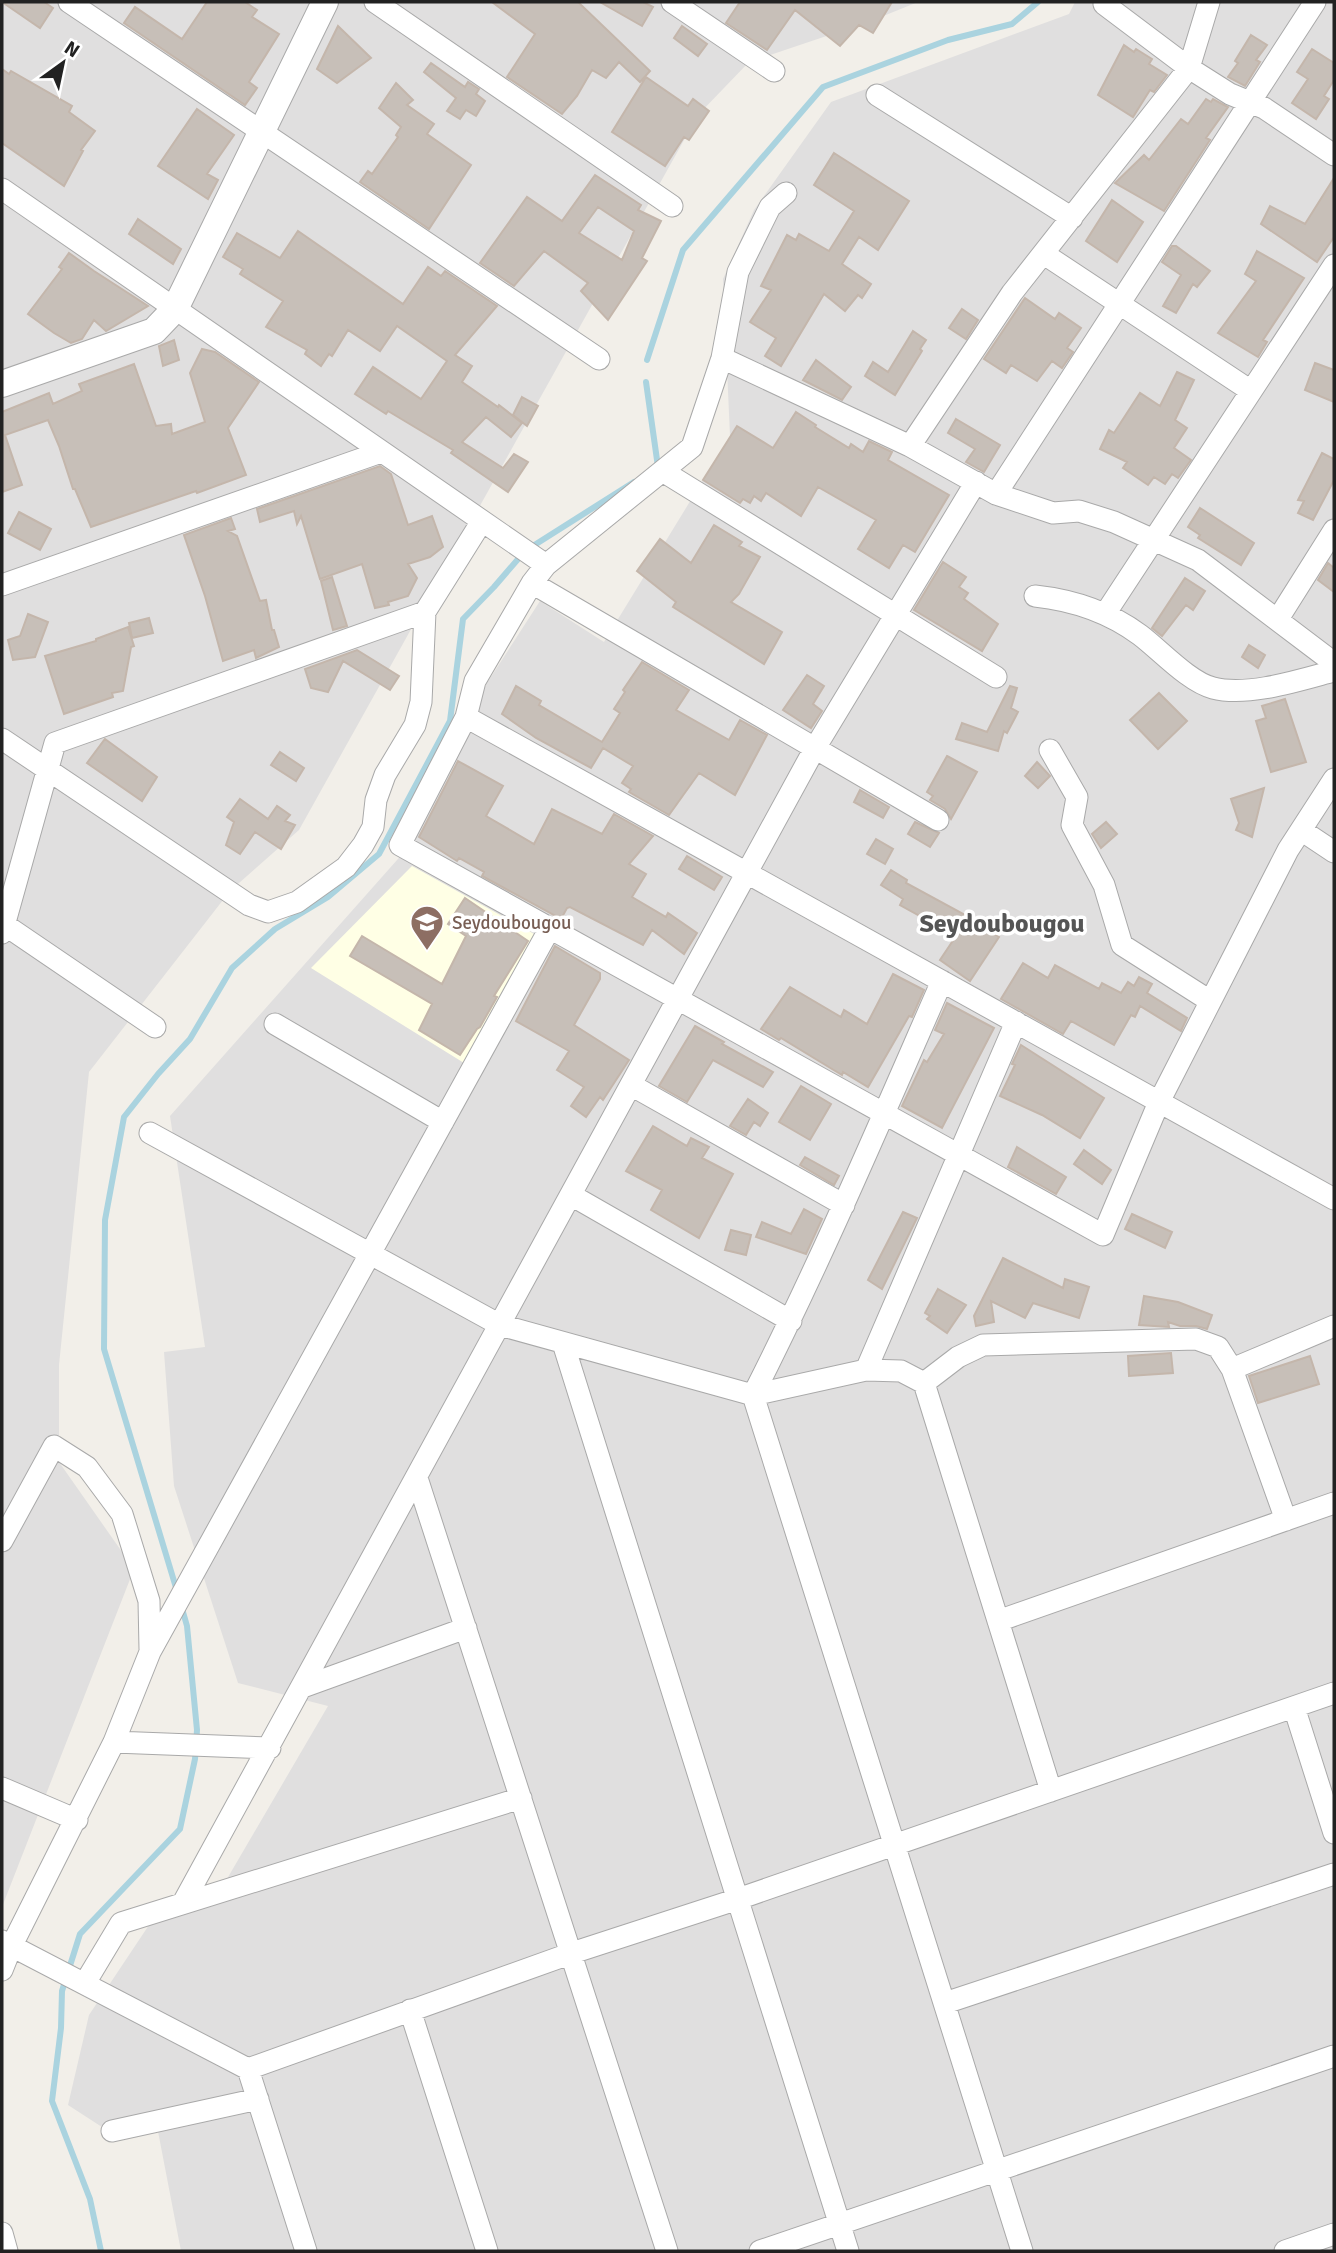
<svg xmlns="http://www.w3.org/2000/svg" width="1336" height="2253" font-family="Signika,sans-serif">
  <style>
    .residential { fill: #e0dfdf }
    .education { fill: #ffffe5 }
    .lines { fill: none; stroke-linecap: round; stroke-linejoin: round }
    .stream { stroke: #aad3df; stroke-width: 6 }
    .building { fill: #c7bfb8; stroke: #c4b6ab; stroke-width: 2; fill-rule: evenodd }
    .minor-casing { stroke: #a9a9a9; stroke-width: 23 }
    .tertiary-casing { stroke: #a9a9a9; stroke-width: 28 }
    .minor { stroke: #fff; stroke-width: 21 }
    .tertiary { stroke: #fff; stroke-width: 26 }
    .labels { text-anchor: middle; stroke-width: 7; stroke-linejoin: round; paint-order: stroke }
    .education-label { font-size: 19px; fill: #785e54; stroke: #fff; text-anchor: start }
    .district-label { font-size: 26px; font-weight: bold; fill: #555; stroke: #fff }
  </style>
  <rect width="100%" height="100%" fill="#f2efe9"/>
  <path class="residential" d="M 2,2 L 918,2 L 871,21 L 749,62 L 698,115 L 299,830 L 230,891 L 89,1072 L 59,1365 L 59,1462 L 134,1569 L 2,1907 Z
    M 1075,2 L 1334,2 L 1334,2251 L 181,2251 L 156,2121 L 105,2129 L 68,2105 L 89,2015 L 153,1919 L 224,1884 L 328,1706 L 238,1683 L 174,1486 L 164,1352 L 205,1347 L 170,1116 L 413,842 L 487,683 L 540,601 L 604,642 L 730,436 L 723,279 L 754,210 L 831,102 L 1069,14 Z"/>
  <path class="education" d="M 412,866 L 536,935 L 464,1063 L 311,968 Z"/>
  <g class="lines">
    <path class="stream" d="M 647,360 L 683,250 L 823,87 L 948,40 L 1012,24 L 1038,2
      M 646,382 L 658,467 L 655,468
      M 177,1591 L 104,1349 L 105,1220 L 124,1117 L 158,1074 L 190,1039 L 232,968 L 275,929 L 328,897 L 379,854 L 450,721 L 463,619 L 494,587 L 525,551 L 634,482
      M 101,2251 L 90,2199 L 52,2101 L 61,2028 L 62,1991 L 80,1934 L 180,1829 L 195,1759 L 197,1730 L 187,1626 L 181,1605"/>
  </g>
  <path class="building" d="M 2,2 L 44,2 L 53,8 L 40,28 Z
    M 207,2 L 245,2 L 257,10 L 252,17 L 279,34 L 249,82 L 257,88 L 245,105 L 124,23 L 135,7 L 182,39 Z
    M 492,2 L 578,2 L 650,71 L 640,82 L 619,62 L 606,78 L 592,70 L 577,96 L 562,114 L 507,77 L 535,34 Z
    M 600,2 L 643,2 L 653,7 L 642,26 Z
    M 740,2 L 892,2 L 873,33 L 859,25 L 840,46 L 795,10 L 767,50 L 726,23 Z
    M 338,26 L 371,58 L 337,83 L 317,69 Z
    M 682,26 L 707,44 L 698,56 L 674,38 Z
    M 1251,35 L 1267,45 L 1256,60 L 1260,62 L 1245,86 L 1228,77 L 1238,63 L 1235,61 Z
    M 1124,45 L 1134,52 L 1136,49 L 1152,59 L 1149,64 L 1167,75 L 1154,92 L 1150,90 L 1133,117 L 1098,95 Z
    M 1312,49 L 1334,63 L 1334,80 L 1324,96 L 1329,99 L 1316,119 L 1292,103 L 1308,79 L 1297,72 Z
    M 431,63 L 465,87 L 468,82 L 479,89 L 476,94 L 485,101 L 476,116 L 466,110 L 460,119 L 447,111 L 456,98 L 424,72 Z
    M 2,69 L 9,74 L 11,71 L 72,106 L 69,112 L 95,131 L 81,150 L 83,151 L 64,186 L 2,143 Z
    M 646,77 L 688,106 L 693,99 L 709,111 L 689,140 L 684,137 L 665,166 L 612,132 Z
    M 396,83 L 413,100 L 407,105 L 434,124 L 427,134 L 471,165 L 429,229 L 360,182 L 368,171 L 372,174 L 398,137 L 396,135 L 401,127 L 379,108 Z
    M 1206,99 L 1211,102 L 1213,99 L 1228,107 L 1206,138 L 1210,140 L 1164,211 L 1115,183 L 1144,155 L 1149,160 L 1181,119 L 1188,124 Z
    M 197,109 L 234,135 L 207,174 L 218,180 L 208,199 L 158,166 Z
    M 834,153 L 909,201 L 878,250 L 859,237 L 842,264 L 871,284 L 862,298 L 858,295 L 845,311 L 824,294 L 781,366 L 765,356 L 776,338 L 750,322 L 771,290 L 761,286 L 787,235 L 796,240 L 799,234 L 829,251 L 854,211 L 814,185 Z
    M 595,175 L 641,205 L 638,210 L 661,221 L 642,258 L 647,261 L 608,320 L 581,291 L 588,283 L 544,251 L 514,286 L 480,263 L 527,197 L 562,221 ZM 598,207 L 634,231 L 622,260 L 579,233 Z
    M 1334,178 L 1334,237 L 1317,262 L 1261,224 L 1270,206 L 1305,224 Z
    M 1112,200 L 1143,222 L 1117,262 L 1086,241 Z
    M 138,219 L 181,249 L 173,264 L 129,234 Z
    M 298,231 L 403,304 L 428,267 L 441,276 L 445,271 L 497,306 L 455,355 L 472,366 L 462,382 L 498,407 L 499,405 L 522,423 L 511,437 L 486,417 L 462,442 L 503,468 L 514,454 L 528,462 L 508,492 L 451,453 L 453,450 L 388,411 L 386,414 L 355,394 L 373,367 L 421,399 L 447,361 L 397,326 L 380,351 L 348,330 L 332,356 L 329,354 L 321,366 L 305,354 L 307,350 L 266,327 L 283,301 L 240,274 L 243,269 L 223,257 L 237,233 L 280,258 Z
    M 1172,246 L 1176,246 L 1210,271 L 1197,287 L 1193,284 L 1176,313 L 1163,306 L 1181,275 L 1162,262 Z
    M 1257,251 L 1304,278 L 1263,340 L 1267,342 L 1258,357 L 1218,333 L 1256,281 L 1245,274 Z
    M 69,253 L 94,271 L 148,306 L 106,331 L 94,320 L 82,339 L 71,343 L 54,333 L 28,314 L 62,269 L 59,267 Z
    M 1025,298 L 1055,319 L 1059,313 L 1081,328 L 1067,348 L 1073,352 L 1062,368 L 1052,361 L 1037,381 L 1011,365 L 1006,373 L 984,359 Z
    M 962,309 L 978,320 L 966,339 L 949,328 Z
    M 913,331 L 926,340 L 920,349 L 922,351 L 895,395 L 865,376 L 873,362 L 888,372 Z
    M 174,340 L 179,360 L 163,366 L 159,346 Z
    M 202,349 L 215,352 L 259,382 L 228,428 L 246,475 L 197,493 L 196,491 L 91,527 L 75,489 L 73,489 L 59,446 L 48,420 L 5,435 L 22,485 L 2,492 L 2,412 L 49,393 L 53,404 L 82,391 L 79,384 L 134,364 L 156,426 L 171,424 L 172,434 L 205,422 L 190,373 Z
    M 816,360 L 851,387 L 842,400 L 803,380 Z
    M 1315,363 L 1334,370 L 1334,402 L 1305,390 Z
    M 1177,372 L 1194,380 L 1175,420 L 1187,428 L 1174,448 L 1191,460 L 1178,478 L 1172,474 L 1165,484 L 1154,477 L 1148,485 L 1123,468 L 1127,462 L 1100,449 L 1109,430 L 1114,433 L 1140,393 L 1160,406 Z
    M 522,397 L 538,406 L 527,426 L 513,415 Z
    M 796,412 L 816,425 L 815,427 L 849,448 L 851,444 L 863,452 L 869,441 L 892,452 L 888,460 L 949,495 L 915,552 L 903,545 L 889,568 L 858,549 L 876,520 L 818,487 L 801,516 L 766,493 L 761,501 L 754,496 L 750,503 L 743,499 L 740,503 L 703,480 L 737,426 L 773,448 Z
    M 956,419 L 1000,445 L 984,472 L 966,462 L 975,449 L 948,433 Z
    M 1322,453 L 1334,459 L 1334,480 L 1313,520 L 1298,513 L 1304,501 L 1298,500 Z
    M 380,466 L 391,474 L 408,525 L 432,516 L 443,547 L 430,557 L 408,564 L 417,578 L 408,596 L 388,602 L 389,605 L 375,608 L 362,564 L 320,579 L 301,516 L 297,524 L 294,511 L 260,522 L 257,509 Z
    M 1200,508 L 1254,543 L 1241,565 L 1198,538 L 1200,535 L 1188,527 Z
    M 19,512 L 51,529 L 40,550 L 8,533 Z
    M 231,518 L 235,529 L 228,531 L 237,536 L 260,601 L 266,600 L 272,630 L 274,630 L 279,647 L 256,658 L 254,650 L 223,661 L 205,596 L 184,535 Z
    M 714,525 L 742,542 L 739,546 L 760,557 L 739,594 L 731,602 L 782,632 L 764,664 L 673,607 L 676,602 L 637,571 L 660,539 L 691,563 Z
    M 943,562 L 966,577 L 959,587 L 968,593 L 964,599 L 998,624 L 982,651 L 914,610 Z
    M 1328,563 L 1334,568 L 1334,592 L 1318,580 Z
    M 332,577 L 347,626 L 333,630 L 321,581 Z
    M 1185,578 L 1205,591 L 1193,610 L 1186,605 L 1162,636 L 1152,628 Z
    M 28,614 L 48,622 L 35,657 L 13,660 L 8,640 L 20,636 Z
    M 149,618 L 153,633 L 132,638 L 129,623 Z
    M 128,627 L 134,646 L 131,647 L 123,691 L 112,693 L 113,697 L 64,714 L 45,656 L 96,641 L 96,639 Z
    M 1249,645 L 1265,655 L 1258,668 L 1242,657 Z
    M 357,650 L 399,676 L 390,690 L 343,661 L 328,692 L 311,688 L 305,669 Z
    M 642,662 L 689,690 L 676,710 L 729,740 L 740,720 L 767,735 L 735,795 L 699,773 L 669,815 L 629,792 L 631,789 L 622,783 L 633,766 L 603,748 L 591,768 L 536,738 L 502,714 L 516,686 L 541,701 L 539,705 L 602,742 L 620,713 L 614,709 L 625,692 L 623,690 Z
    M 807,675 L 824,686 L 813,704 L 822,711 L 811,728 L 783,710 Z
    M 1010,686 L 1017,688 L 1011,708 L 1018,712 L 1007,733 L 1004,731 L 998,751 L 956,739 L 962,723 L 987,732 Z
    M 1159,693 L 1187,721 L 1158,749 L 1130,720 Z
    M 1285,699 L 1306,762 L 1271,772 L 1256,721 L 1266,718 L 1262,706 Z
    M 105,739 L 157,777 L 142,801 L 87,763 Z
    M 280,752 L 304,768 L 296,781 L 271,765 Z
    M 947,756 L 977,772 L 951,819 L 945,809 L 930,800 L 933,796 L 927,792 Z
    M 458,761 L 503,786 L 486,816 L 534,844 L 552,809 L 602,834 L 614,814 L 653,836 L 629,864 L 646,874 L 632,897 L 666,917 L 668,913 L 697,933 L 684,954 L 652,930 L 643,945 L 570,907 L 567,908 L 561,919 L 482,876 L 484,872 L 459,858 L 457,861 L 419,837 Z
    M 1037,762 L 1050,776 L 1038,788 L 1025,776 Z
    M 1264,788 L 1252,837 L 1236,830 L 1239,823 L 1231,799 Z
    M 860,790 L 889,807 L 883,818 L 854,802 Z
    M 240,799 L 268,819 L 277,806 L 290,815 L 285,821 L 295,825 L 281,849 L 255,832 L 240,854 L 226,845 L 234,822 L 227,817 Z
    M 915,822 L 939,833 L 930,847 L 908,834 Z
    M 1106,822 L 1117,834 L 1101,848 L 1092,834 Z
    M 876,839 L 893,849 L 885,864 L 867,854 Z
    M 687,856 L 722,877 L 714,890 L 679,869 Z
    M 891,870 L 907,880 L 906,883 L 969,917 L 999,937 L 970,981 L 940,960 L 956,936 L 900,905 L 903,899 L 881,885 Z
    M 465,898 L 528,941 L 494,996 L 497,997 L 480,1027 L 477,1029 L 460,1055 L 419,1030 L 432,1004 L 350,956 L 362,936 L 442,984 L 466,936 L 448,924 Z
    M 555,946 L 600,973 L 600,979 L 574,1025 L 629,1060 L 603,1100 L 600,1097 L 586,1117 L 571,1106 L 584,1087 L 557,1070 L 569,1051 L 516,1021 Z
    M 1023,963 L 1048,978 L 1055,965 L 1099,989 L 1102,983 L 1121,993 L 1128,982 L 1134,986 L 1139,977 L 1152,984 L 1147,993 L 1187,1018 L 1181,1031 L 1140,1006 L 1135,1017 L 1131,1015 L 1114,1045 L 1071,1021 L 1063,1034 L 1001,999 Z
    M 893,974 L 924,990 L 912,1017 L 909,1016 L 868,1087 L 843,1072 L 842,1075 L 781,1038 L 779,1040 L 761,1029 L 790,987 L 841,1017 L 844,1010 L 867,1024 Z
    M 947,1003 L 994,1028 L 942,1128 L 902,1106 L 924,1060 L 927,1062 L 944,1034 L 935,1030 Z
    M 695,1026 L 724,1042 L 722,1044 L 773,1072 L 763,1087 L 713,1060 L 687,1102 L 659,1086 Z
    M 1021,1045 L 1104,1098 L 1080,1138 L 1042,1115 L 1000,1096 L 1015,1065 L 1012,1064 Z
    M 801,1086 L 831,1104 L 810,1140 L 779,1122 Z
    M 748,1099 L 768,1113 L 760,1126 L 754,1122 L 746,1135 L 730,1126 Z
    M 653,1126 L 687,1146 L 691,1138 L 709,1147 L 702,1158 L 733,1174 L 699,1238 L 651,1210 L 662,1190 L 626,1171 Z
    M 1017,1147 L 1066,1177 L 1056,1194 L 1008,1167 Z
    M 1084,1150 L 1111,1170 L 1102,1184 L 1074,1164 Z
    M 805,1157 L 839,1176 L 834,1185 L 800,1165 Z
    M 804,1209 L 822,1219 L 806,1254 L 756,1237 L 762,1222 L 791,1234 Z
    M 903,1212 L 917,1218 L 882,1289 L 868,1280 Z
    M 1132,1214 L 1172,1232 L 1165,1248 L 1125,1229 Z
    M 731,1230 L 751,1235 L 746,1255 L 725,1250 Z
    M 1003,1258 L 1063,1288 L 1065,1279 L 1089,1287 L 1079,1318 L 1033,1303 L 1025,1318 L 991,1301 L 994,1322 L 976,1326 L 974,1316 Z
    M 938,1289 L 966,1305 L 947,1333 L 927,1319 L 930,1316 L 925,1313 Z
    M 1144,1296 L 1178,1302 L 1212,1315 L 1207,1329 L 1196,1326 L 1180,1326 L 1168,1322 L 1169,1327 L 1139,1325 Z
    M 1171,1353 L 1173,1373 L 1129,1376 L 1128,1356 Z
    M 1310,1356 L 1319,1384 L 1258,1403 L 1249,1376 Z"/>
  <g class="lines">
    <defs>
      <path id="minor" d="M 69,2 L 599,359
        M 375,2 L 672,206
        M 672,2 L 774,71
        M 1104,4 L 1189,68 L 1230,94 L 1264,108 L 1334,155
        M 877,95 L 1072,218
        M 2,189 L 546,565
        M 786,193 L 770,207 L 738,272 L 722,358 L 692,447 L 546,565 L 532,583 L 475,681 L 466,717 L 400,845 L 1103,1235 L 1159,1102 L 1288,850 L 1334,779
        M 1044,254 L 1251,391
        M 722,358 L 910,446 L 996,494 L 1053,513 L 1079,511 L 1114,522 L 1198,560 L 1334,663
        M 910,446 L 1012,293 L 1189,68 L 1209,2
        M 664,472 L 996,677
        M 996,494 L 1315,2
        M 532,583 L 938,820
        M 2,585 L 381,452
        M 1035,596 C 1072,600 1109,612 1140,635 C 1160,650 1189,682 1213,688 C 1248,697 1300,680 1334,671
        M 1105,614 L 1334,265
        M 1278,619 L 1334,530
        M 466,717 L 1334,1199
        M 2,739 L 249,905 L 268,912 L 297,902 L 346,867 L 363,845 L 373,827 L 376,800 L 385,775 L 415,725 L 421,702 L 425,612
        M 1050,750 L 1077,797 L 1072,825 L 1104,885 L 1122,945 L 1210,1001
        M 1301,830 L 1334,852
        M 2,923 L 155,1027
        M 2,933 L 55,743 L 425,612 L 482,521
        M 942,981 C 881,1120 822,1259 753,1395 L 1022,2251
        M 275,1024 L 443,1122
        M 631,1085 L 844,1205
        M 150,1133 L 500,1325 L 753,1395 L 866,1370 L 901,1371 L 924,1383 L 1051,1791
        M 571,1195 L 791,1321
        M 563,1343 L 848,2251
        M 1232,1369 L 1334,1326
        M 866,1370 L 1016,1022
        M 924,1383 L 958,1357 L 983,1345 L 1196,1339 L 1218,1347 L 1232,1369 L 1286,1520
        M 417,1478 L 667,2251
        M 2,1541 L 54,1446 L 87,1467 L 122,1514 L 149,1601 L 150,1649
        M 998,1621 L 1334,1503
        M 303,1687 L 466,1628
        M 1294,1707 L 1334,1833
        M 114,1742 L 270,1748
        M 2,1788 L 77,1820
        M 183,1903 L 815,748 L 976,482
        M 2,1941 L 248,2069 L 306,2251
        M 2,1970 L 12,1945 L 114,1742 L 150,1652 L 550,928
        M 85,1983 L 121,1923 L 521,1798
        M 945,2003 L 1334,1874
        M 410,2010 L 487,2251
        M 248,2069 L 572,1953 L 738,1899 L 1334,1693
        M 112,2131 L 258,2099
        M 2,2233 L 7,2251
        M 760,2251 L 1334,2056
        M 1285,2251 L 1334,2234"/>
      <path id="tertiary" d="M 2,384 L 154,331 L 175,309 L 325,2"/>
    </defs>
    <use href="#minor" class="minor-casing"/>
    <use href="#tertiary" class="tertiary-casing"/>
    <use href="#minor" class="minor"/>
    <use href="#tertiary" class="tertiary"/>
  </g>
  <defs>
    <symbol id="school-pin" viewBox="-11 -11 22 30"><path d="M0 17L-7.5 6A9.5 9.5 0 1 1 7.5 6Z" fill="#8d6e63" stroke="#fff"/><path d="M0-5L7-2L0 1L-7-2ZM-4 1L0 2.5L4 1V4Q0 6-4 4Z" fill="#fff"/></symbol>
  </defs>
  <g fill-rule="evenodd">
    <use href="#school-pin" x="408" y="903" width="38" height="52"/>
  </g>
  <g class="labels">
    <g class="education-label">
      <text x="452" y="929">Seydoubougou</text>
    </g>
    <g class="district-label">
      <text x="1002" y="932">Seydoubougou</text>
    </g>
  </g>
  <rect width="1336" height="2253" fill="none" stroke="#222222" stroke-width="7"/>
  <g transform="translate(63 63) rotate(33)" stroke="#ffffff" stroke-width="5" paint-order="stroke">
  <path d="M0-5L12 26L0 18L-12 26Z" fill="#222222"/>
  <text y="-10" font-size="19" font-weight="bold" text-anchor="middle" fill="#222222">N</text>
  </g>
</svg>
